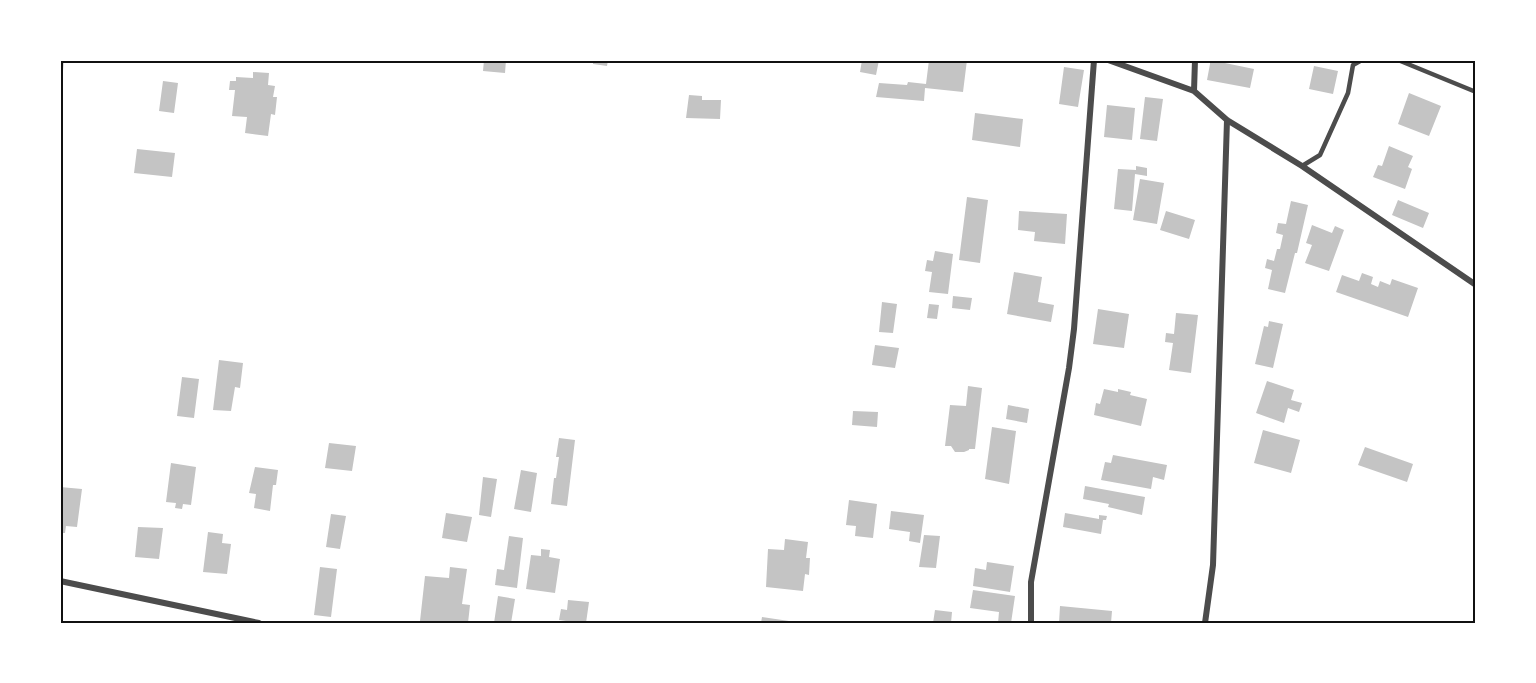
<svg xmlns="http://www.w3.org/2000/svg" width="1536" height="683" font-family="Figtree,sans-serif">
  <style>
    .building { fill: #c4c4c4 }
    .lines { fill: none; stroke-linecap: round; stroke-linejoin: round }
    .service { stroke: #4c4c4c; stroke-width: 4.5 }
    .minor { stroke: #4c4c4c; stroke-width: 6 }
    .neatline { fill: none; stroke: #111; stroke-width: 2 }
  </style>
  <rect width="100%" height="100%" fill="#fff"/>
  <path class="building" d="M 60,60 L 64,60 L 62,82 L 60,82 Z
    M 484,60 L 506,60 L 505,73 L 483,71 Z
    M 593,60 L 608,60 L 607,66 L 593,64 Z
    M 862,60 L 879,60 L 876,75 L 860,72 Z
    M 929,60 L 967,60 L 963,92 L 925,88 L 924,101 L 876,97 L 879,83 L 907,85 L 908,82 L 926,84 Z
    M 1210,60 L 1220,60 L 1220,62 L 1254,69 L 1250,88 L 1207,80 L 1210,64 Z
    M 1314,66 L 1338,71 L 1333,94 L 1309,89 Z
    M 1064,67 L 1084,70 L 1078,107 L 1059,104 Z
    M 253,72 L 269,73 L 268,85 L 275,86 L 273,97 L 277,97 L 275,115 L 271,114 L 268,136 L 245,133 L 247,117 L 232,116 L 235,90 L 229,90 L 230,81 L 236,81 L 236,77 L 253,78 Z
    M 163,81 L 178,83 L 174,113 L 159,111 Z
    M 1409,93 L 1441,106 L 1429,136 L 1398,124 Z
    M 689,95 L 702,96 L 702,100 L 721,100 L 720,119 L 686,118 Z
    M 1145,97 L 1163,99 L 1157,141 L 1140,139 Z
    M 1107,105 L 1135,108 L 1132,140 L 1104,137 Z
    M 975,113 L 1023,119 L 1020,147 L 972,140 Z
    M 1389,146 L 1413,156 L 1408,167 L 1412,169 L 1405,189 L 1373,177 L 1378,165 L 1382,166 Z
    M 137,149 L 175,153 L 172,177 L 134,173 Z
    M 1136,166 L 1147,168 L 1147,176 L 1135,174 L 1132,211 L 1114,209 L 1118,169 L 1136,170 Z
    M 1140,179 L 1164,183 L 1157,224 L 1133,220 Z
    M 967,197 L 988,200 L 980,263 L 959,260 Z
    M 1398,200 L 1429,213 L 1423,228 L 1392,215 Z
    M 1291,201 L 1308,205 L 1297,253 L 1295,253 L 1285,293 L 1268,289 L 1272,270 L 1265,268 L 1267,259 L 1274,261 L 1277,249 L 1280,249 L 1283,235 L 1276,233 L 1278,223 L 1286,224 Z
    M 1019,211 L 1067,214 L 1065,244 L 1034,241 L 1035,232 L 1018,230 Z
    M 1166,211 L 1195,220 L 1189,239 L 1160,230 Z
    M 1312,225 L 1332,233 L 1335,226 L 1344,230 L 1329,271 L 1305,263 L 1312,245 L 1306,243 Z
    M 935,251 L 953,254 L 948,294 L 929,292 L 932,272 L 925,271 L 927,260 L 933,261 Z
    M 1014,272 L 1042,277 L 1038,302 L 1054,305 L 1051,322 L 1007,314 Z
    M 1362,273 L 1373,277 L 1371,284 L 1378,287 L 1380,281 L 1390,285 L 1392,279 L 1418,288 L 1408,317 L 1336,292 L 1342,275 L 1359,281 Z
    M 953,296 L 972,298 L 970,310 L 952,308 Z
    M 882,302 L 897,304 L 893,333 L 879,332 Z
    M 929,304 L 939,305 L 937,319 L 927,318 Z
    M 1098,309 L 1129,314 L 1124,348 L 1093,344 Z
    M 1176,313 L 1198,315 L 1191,373 L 1169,370 L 1173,343 L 1165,342 L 1166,333 L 1174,334 Z
    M 1269,321 L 1283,324 L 1273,368 L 1255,364 L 1264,326 L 1268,327 Z
    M 875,345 L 899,348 L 895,368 L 872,365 Z
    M 219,360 L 243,363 L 240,388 L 235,387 L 231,411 L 213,410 Z
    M 182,377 L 199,379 L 194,418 L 177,416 Z
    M 1267,381 L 1294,390 L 1291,400 L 1302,403 L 1299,412 L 1288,408 L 1284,423 L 1256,413 Z
    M 968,386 L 982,388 L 975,449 L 969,449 L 969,450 L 964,452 L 955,452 L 951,446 L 945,446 L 950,405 L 966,406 Z
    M 1104,389 L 1118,392 L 1118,389 L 1131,392 L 1130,395 L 1147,399 L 1141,426 L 1094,415 L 1096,403 L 1100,404 Z
    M 1008,405 L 1029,409 L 1027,423 L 1006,419 Z
    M 853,411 L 878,412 L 877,427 L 852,425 Z
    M 992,427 L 1016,431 L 1009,484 L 985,479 Z
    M 1263,430 L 1300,440 L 1291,473 L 1254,463 Z
    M 559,438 L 575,440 L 567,506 L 551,504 L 554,478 L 556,478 L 559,457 L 556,457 Z
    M 329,443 L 356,446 L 352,471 L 325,468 Z
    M 1365,447 L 1413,464 L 1407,482 L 1358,465 Z
    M 1113,455 L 1167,465 L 1164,480 L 1153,477 L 1151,489 L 1101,480 L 1105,462 L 1111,463 Z
    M 171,463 L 196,467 L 191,505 L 183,504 L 182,509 L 175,508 L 176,503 L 166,502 Z
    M 255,467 L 278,470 L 276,485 L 273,485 L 270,511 L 254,508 L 256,494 L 249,493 Z
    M 521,470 L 537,473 L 531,512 L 514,509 Z
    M 483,477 L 497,479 L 491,517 L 479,515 Z
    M 1085,486 L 1145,497 L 1142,515 L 1108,507 L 1109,504 L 1083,499 Z
    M 60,487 L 82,489 L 77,527 L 66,526 L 65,533 L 60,533 Z
    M 849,500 L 877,504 L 873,538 L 855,536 L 856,526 L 846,525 Z
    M 891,511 L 924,515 L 920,543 L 909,541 L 910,532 L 889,529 Z
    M 446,513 L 472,517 L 467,542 L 442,538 Z
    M 1065,513 L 1099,519 L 1099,515 L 1107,516 L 1106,520 L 1103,520 L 1101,534 L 1063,527 Z
    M 331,514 L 346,516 L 340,549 L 326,547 Z
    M 138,527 L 163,528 L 159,559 L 135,557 Z
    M 208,532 L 223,534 L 222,543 L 231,544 L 227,574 L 203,572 Z
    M 924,535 L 940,536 L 936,568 L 919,567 Z
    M 509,536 L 523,538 L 517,588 L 495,585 L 497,569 L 504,570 Z
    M 785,539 L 808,542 L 806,558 L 810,558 L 809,575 L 805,574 L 803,591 L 766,587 L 768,549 L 784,550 Z
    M 541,549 L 550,550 L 549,557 L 560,559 L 555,593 L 526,589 L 531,555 L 541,556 Z
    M 987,562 L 1014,566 L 1010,592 L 973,586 L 975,568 L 986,570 Z
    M 320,567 L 337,569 L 331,617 L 314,615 Z
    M 450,567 L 467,569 L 462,604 L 470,605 L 468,623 L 420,621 L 425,576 L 449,578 Z
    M 973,590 L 1015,596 L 1011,623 L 998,623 L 999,612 L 970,608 Z
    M 498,596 L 515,599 L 511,623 L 494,623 Z
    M 568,600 L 589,602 L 586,623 L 566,623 L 566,621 L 559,620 L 561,609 L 567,610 Z
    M 1060,606 L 1112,611 L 1111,623 L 1059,623 Z
    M 935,610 L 952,612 L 951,623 L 933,623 Z
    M 762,617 L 789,621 L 789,623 L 761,623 Z"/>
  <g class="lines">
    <path class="service" d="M 1398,60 L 1476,92
      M 1302,166 L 1320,155 L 1348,93 L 1353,65 L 1362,60"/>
    <path class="minor" d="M 1108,60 L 1194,91 L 1227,120 L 1302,166 L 1476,285
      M 1194,91 L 1195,60
      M 60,581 L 259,623
      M 1031,623 L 1031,582 L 1069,368 L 1074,329 L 1094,60
      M 1205,623 L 1213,565 L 1227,120"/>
  </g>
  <rect width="1536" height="683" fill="none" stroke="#ffffff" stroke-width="123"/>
  <rect x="62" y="62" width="1412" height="560" class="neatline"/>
</svg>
